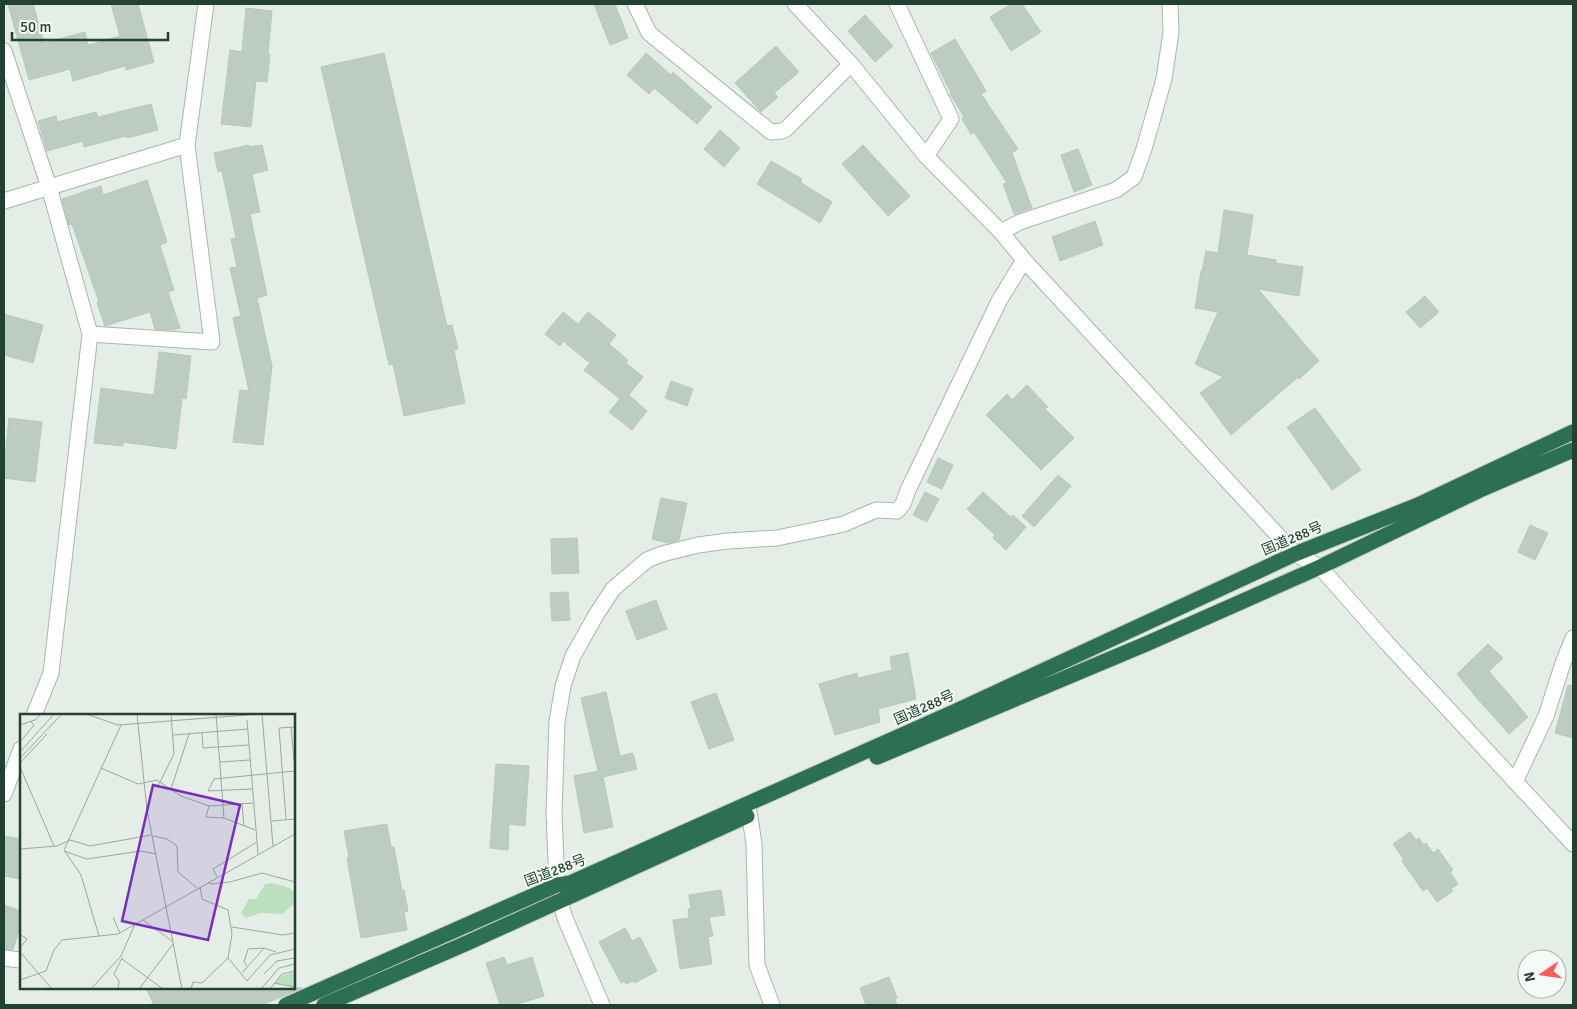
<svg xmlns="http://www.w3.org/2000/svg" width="1577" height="1009" font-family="Signika,'Noto Sans JP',sans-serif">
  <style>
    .building { fill: #bcccc2; stroke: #b6c8bd }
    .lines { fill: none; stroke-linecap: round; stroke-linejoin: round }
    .minor-casing { stroke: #a6b7ad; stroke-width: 17 }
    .highway-casing { stroke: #c1cac6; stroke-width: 17 }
    .minor { stroke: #fff; stroke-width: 15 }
    .highway { stroke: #2c6f53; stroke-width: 15 }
    .labels { text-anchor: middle; stroke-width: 4; stroke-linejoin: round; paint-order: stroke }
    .street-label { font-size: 14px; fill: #224132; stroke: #f5faf6 }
    .inset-road { fill: none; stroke: #96a99f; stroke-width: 1 }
    .view { fill: #7b2cbf; fill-opacity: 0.15; stroke: #7b2cbf; stroke-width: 2.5 }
    .inset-edge { fill: none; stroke: #224132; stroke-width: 2.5 }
  </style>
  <rect width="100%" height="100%" fill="#e4eee7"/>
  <path class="building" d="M 8,4 L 33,4 L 44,43 L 85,32 L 88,45 L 120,36 L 111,4 L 138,4 L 154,62 L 126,70 L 125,66 L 73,81 L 70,69 L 29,80 Z
    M 594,4 L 615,4 L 628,38 L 610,45 Z
    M 1011,4 L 1022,4 L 1041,32 L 1011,51 L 990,17 Z
    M 246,8 L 272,11 L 268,54 L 270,55 L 267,82 L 256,81 L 251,127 L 221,124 L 230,50 L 242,52 Z
    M 865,15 L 893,46 L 875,62 L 848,31 Z
    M 955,39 L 986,91 L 981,94 L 1018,149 L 1012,153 L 1032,208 L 1014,214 L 1003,184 L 1007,183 L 974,132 L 971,134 L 962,119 L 964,117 L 950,94 L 951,93 L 931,53 Z
    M 776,46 L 799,72 L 774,93 L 778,97 L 761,112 L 735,83 Z
    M 384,53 L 447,326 L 452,325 L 458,349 L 454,350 L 465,403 L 404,416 L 393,364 L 389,365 L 321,67 Z
    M 646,53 L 671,75 L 673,72 L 712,107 L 697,124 L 654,88 L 649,94 L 627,75 Z
    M 151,104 L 158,130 L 127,138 L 126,136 L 84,147 L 83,141 L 47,151 L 38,121 L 56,116 L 57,122 L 96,112 L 98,117 Z
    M 720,130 L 740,148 L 724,167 L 704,149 Z
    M 249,145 L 248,147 L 262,145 L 268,170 L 252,174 L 260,212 L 250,214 L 267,295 L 257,298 L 272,366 L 263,445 L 233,442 L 240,390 L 249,391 L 233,318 L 241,316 L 230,268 L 237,267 L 231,239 L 236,238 L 222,171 L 218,172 L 214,153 Z
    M 863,145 L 910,196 L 888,216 L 842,164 Z
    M 1078,149 L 1092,185 L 1074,192 L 1061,155 Z
    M 771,161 L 802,179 L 800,182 L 832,202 L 820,223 L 757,184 Z
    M 147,180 L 167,242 L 160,245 L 174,290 L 168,292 L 180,328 L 172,330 L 155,329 L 150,312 L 105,326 L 97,303 L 99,302 L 72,224 L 69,225 L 62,199 L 101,186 L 103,195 Z
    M 1224,210 L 1253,215 L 1247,255 L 1276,260 L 1276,263 L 1303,267 L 1299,296 L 1258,289 L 1319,361 L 1299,379 L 1298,377 L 1231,435 L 1200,393 L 1223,377 L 1195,364 L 1218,312 L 1195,308 L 1201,271 L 1202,271 L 1206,251 L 1218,253 Z
    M 1095,221 L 1103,245 L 1060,261 L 1052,237 Z
    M 1425,296 L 1439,312 L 1420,328 L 1406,312 Z
    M 563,312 L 578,324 L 588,312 L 616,335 L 609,344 L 628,360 L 626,363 L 643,377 L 629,395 L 647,411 L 632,430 L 609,412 L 620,399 L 584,370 L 590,363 L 563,341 L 560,346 L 545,334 Z
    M 4,314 L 43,325 L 33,363 L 4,355 Z
    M 159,352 L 191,356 L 186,399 L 182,398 L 176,449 L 123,442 L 123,446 L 94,443 L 101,388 L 154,395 Z
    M 671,381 L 693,389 L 687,406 L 665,398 Z
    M 1027,385 L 1048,407 L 1045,409 L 1074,438 L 1041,470 L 986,415 L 1007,394 L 1012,400 Z
    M 1315,408 L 1361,470 L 1332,490 L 1287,427 Z
    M 9,418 L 42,422 L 35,482 L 4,478 L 4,466 Z
    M 938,458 L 953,465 L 942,489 L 927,482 Z
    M 1058,475 L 1071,486 L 1034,527 L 1022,516 Z
    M 925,492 L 939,499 L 927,522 L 913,515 Z
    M 983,492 L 1011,517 L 1013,515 L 1026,527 L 1006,550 L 993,538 L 995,535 L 967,509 Z
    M 661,498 L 687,503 L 679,540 L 668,543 L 652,539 Z
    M 1530,525 L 1548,533 L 1535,560 L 1518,552 Z
    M 577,538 L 579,573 L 552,574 L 551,539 Z
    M 568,592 L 570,620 L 552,621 L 550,593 Z
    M 656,600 L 667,629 L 637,640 L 626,611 Z
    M 1488,644 L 1503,658 L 1489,671 L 1528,717 L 1509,734 L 1476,697 L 1457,674 Z
    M 908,653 L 916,699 L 878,709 L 880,722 L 835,735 L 819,684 L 857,673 L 858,678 L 892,670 L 890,657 Z
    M 1568,685 L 1573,686 L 1573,738 L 1555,733 Z
    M 606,692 L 620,756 L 633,753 L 637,769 L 603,777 L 613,827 L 584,833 L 574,776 L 598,771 L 581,698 Z
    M 716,693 L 734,740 L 709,749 L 691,702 Z
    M 496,764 L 529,766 L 525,826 L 509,824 L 508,850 L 490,848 Z
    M 387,824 L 391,847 L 394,847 L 402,891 L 404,890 L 408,911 L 404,912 L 407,930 L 361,938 L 347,858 L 349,857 L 344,831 Z
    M 1410,832 L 1416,840 L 1419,838 L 1423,845 L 1426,843 L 1433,853 L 1438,849 L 1453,870 L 1450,872 L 1458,884 L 1451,889 L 1453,891 L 1437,902 L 1427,888 L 1423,891 L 1402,861 L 1404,860 L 1393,844 Z
    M 4,836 L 21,839 L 21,879 L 4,876 Z
    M 721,890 L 725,915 L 709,917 L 713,936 L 708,937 L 712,964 L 680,969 L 673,920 L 689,918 L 688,909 L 691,909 L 689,895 Z
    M 4,905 L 21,911 L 21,924 L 13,950 L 4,949 Z
    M 625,928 L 632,941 L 640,937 L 657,971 L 635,983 L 633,981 L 626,984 L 625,981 L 621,983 L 599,942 Z
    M 504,957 L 507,965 L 532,957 L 544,996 L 514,1005 L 500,1005 L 486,963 Z
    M 889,977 L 897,998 L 895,999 L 897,1005 L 866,1005 L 860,988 Z
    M 146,988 L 302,988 L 262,1005 L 154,1005 Z"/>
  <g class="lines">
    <defs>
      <path id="minor" d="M 635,4 L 649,33 L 771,132 L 782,131 L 786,129 L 851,64
        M 795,4 L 851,64 L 926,156 L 1001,232 L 1024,260 L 1295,554 L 1320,567 L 1386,642 L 1573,844
        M 897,4 L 951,119 L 926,156
        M 4,51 L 49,187 L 90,334 L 51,673 L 34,715
        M 4,201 L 187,145
        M 1001,232 L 1020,222 L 1116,190 L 1134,177 L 1144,149 L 1164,79 L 1171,32 L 1170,4
        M 90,334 L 212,342 L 187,145 L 206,4
        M 1515,782 L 1546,716 L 1563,663 L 1573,638
        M 4,794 L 21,749
        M 748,804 L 754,844 L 757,965 L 772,1005
        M 557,885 L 554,813 L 557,722 L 563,686 L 573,656 L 596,615 L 613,589 L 647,560 L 662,554 L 698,545 L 728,541 L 777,538 L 844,524 L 876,510 L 897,511 L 903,504 L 908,490 L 999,301 L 1024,260
        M 560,901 L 565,918 L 602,1005
        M 4,958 L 20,960"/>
      <path id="highway" d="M 877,757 L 1146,644 L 1320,567 L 1482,489 L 1573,450
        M 286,1005 L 557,885 L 570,883 L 956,711 L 1295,554 L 1418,505 L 1573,432
        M 324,1005 L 467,943 L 747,816"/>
    </defs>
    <use href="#minor" class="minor-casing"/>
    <use href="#highway" class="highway-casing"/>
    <use href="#minor" class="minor"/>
    <use href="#highway" class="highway"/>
  </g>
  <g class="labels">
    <g class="street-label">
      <text transform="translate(1292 538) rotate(-23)" y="5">国道288号</text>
      <text transform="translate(924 707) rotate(-24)" y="5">国道288号</text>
      <text transform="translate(555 870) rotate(-21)" y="5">国道288号</text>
    </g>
  </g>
  <g transform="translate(20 714)">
    <rect width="275" height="275" fill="#e4eee7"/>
    <path d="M 252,169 L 270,174 L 275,180 L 273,191 L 262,200 L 240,199 L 226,204 L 221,199 L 229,185 L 236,185 L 245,170 ZM 275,258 L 275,273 L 255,269 L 260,262 Z" fill="#bce0be"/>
    <path class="inset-road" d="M 66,0 L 98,11 L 239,0M 117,0 L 127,96 L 162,275M 196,0 L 204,104M 242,0 L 253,132M 227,6 L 238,140M 0,11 L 15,6 L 21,0M 271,13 L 275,57M 182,19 L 183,34 L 229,31M 153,21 L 228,15M 0,28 L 14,11 L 11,8M 0,38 L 34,0M 0,44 L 42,0M 200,48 L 230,46M 0,49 L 27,20M 0,53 L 34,132M 81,54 L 118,70 L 137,66 L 161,82 L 189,92 L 233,89M 137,74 L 154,40 L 151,0M 151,75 L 169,20M 232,75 L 188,77 L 194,65 L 275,57M 222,90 L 224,112M 189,92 L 186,103 L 204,104 L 235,116M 266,105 L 259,14 L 275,13M 251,107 L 275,105M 133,122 L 147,125 L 157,132 L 158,158 L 177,174M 0,135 L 37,132 L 50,126 L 70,132 L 131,121M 44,137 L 67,145 L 121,137 L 136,140M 197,163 L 193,155 L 237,128M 188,168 L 191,170 L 210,168 L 242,159 L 275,168M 93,203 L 100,219M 123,206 L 152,227M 212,213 L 263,221 L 275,219M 79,222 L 61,161 L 44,136 L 101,11M 0,234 L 7,225 L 1,221M 0,238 L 32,275M 208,244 L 227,267 L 250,241 L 275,235M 102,245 L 143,275M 227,252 L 224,248 L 228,235 L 244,234M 222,259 L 244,234 L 256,238M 244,260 L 257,247 L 275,244M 0,266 L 26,257 L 34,236 L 42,226 L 98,220 L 275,120M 254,269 L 275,273M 71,275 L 101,242 L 115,210M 98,275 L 99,267 L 94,260 L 102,244M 119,275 L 153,230M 171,275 L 173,268 L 182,269 L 208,244 L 212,220 L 208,196 L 182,185 L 180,173M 241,275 L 259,254 L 275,250M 250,275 L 262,260 L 275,257"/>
    <path class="view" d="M 133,71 L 220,91 L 188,226 L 102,207 Z"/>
    <rect width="275" height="275" class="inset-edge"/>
  </g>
  <rect width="1577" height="1009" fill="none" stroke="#224132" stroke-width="10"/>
  <g transform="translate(1542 974) rotate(257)"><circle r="24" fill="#f5faf6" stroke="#a1b0a8"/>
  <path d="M0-4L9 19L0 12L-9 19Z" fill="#f95c56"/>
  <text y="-8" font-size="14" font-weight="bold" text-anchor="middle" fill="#224132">N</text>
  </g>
  <path d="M12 32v8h156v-8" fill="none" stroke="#224132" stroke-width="2.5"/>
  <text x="20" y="32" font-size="15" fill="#224132" stroke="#f5faf6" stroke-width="4" paint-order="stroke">50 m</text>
</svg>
